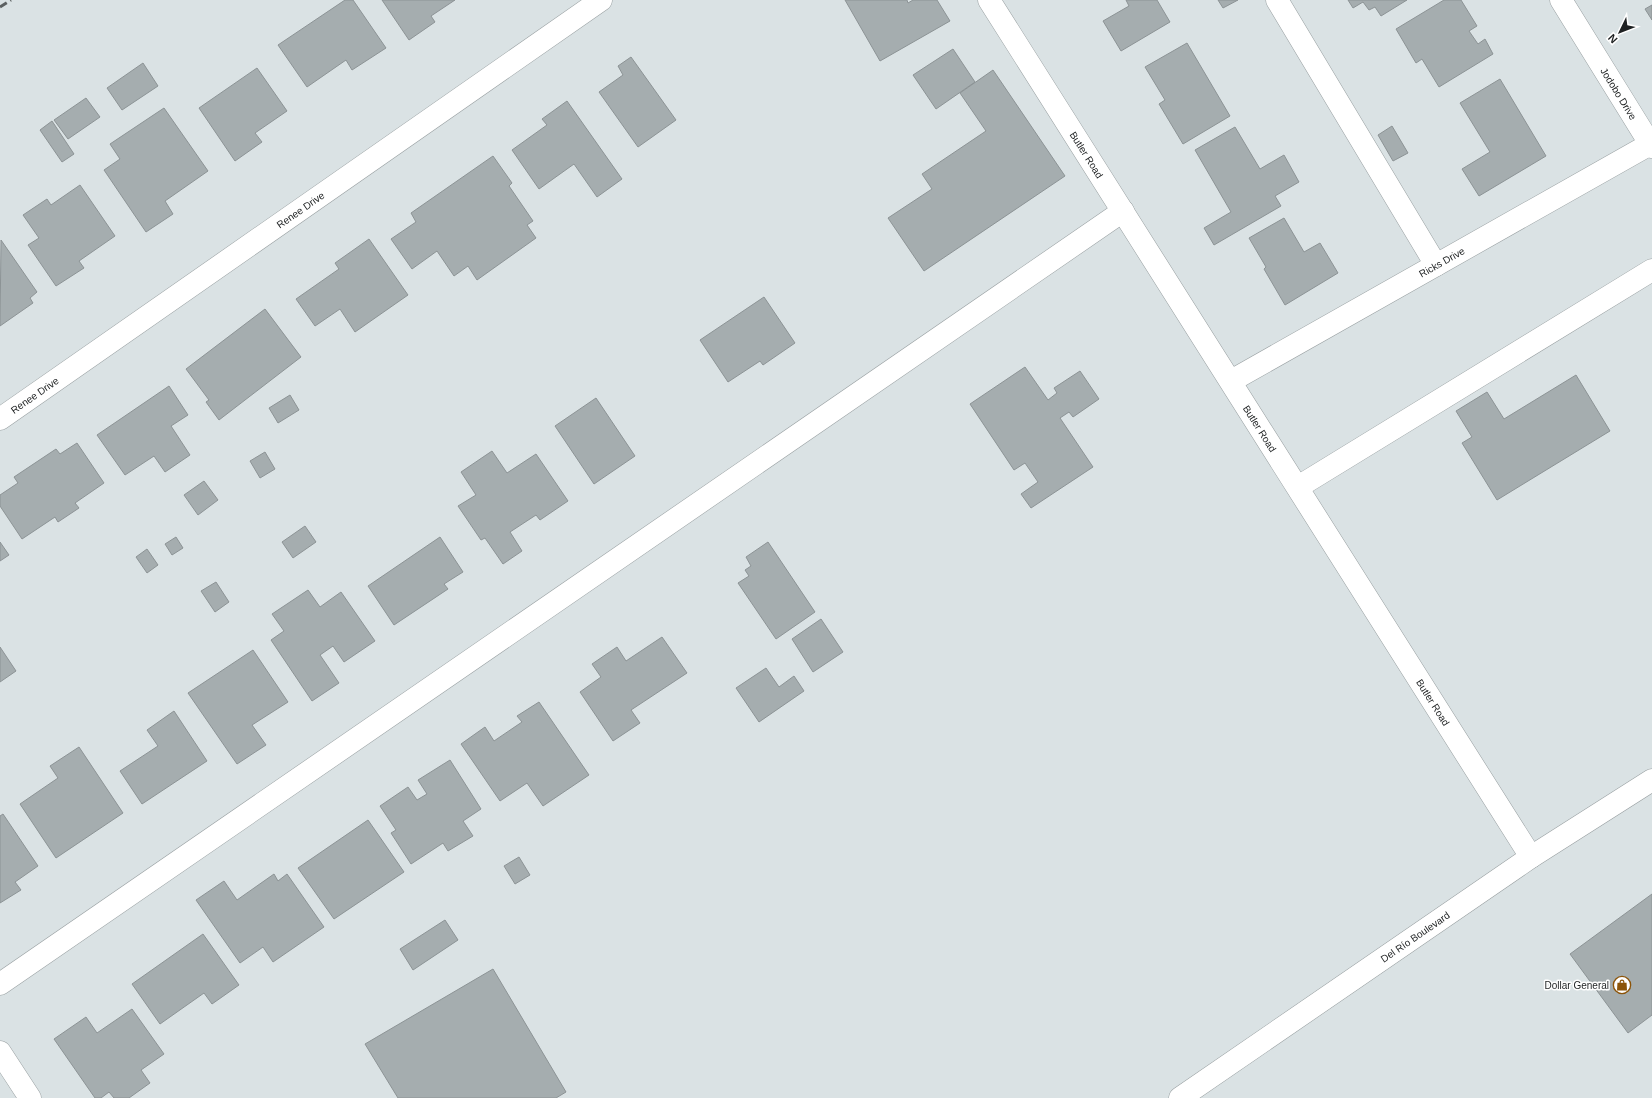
<svg xmlns="http://www.w3.org/2000/svg" width="1652" height="1098" font-family="Arial,sans-serif">
  <style>
    .building { fill: #a5adaf; stroke: #8c9395 }
    .lines { fill: none; stroke-linecap: round; stroke-linejoin: round }
    .minor-casing { stroke: #99a0a2; stroke-width: 23 }
    .major-casing { stroke: #99a0a2; stroke-width: 23 }
    .minor { stroke: #fff; stroke-width: 22 }
    .major { stroke: #fff; stroke-width: 22 }
    .rail { stroke: #5b6061; stroke-width: 3; stroke-dasharray: 8 4; stroke-linecap: butt }
    .labels { text-anchor: middle; stroke-width: 3; stroke-linejoin: round; paint-order: stroke }
    .street-label { font-size: 10px; fill: #1e2122; stroke: #fff }
    .poi-label { font-size: 10px; fill: #1e2122; stroke: #fff; text-anchor: end }
  </style>
  <rect width="100%" height="100%" fill="#dae2e4"/>
  <path class="building" d="M 345,0 L 353,0 L 386,48 L 352,70 L 346,60 L 307,87 L 278,45 Z
    M 382,0 L 455,0 L 431,16 L 435,22 L 409,40 Z
    M 845,0 L 907,0 L 908,3 L 913,0 L 937,0 L 950,21 L 880,61 Z
    M 1126,0 L 1157,0 L 1170,22 L 1121,51 L 1103,21 L 1129,6 Z
    M 1218,0 L 1238,0 L 1223,8 Z
    M 1348,0 L 1407,0 L 1381,16 L 1375,7 L 1369,10 L 1363,2 L 1353,8 Z
    M 1444,0 L 1461,0 L 1477,26 L 1469,31 L 1478,44 L 1485,39 L 1493,54 L 1439,87 L 1422,59 L 1416,63 L 1396,29 Z
    M 1652,5 L 1652,20 L 1645,9 Z
    M 1187,43 L 1230,116 L 1183,144 L 1159,104 L 1165,100 L 1145,67 Z
    M 953,49 L 975,82 L 936,109 L 913,75 Z
    M 631,57 L 676,120 L 638,147 L 599,92 L 623,75 L 618,66 Z
    M 143,63 L 158,86 L 122,110 L 107,88 Z
    M 257,68 L 287,111 L 255,133 L 262,142 L 235,161 L 199,108 Z
    M 993,70 L 1065,176 L 924,271 L 888,218 L 932,189 L 922,174 L 986,131 L 960,93 Z
    M 1500,79 L 1546,156 L 1479,196 L 1462,169 L 1490,152 L 1460,103 Z
    M 86,98 L 100,117 L 68,139 L 54,120 Z
    M 567,101 L 622,179 L 597,197 L 574,164 L 539,189 L 512,150 L 547,125 L 542,119 Z
    M 164,108 L 208,171 L 165,201 L 173,214 L 146,232 L 104,170 L 120,159 L 110,144 Z
    M 52,121 L 74,154 L 62,162 L 40,130 Z
    M 1392,126 L 1408,153 L 1393,161 L 1378,135 Z
    M 1235,127 L 1260,169 L 1284,155 L 1299,182 L 1275,196 L 1281,206 L 1214,245 L 1204,228 L 1231,212 L 1195,150 Z
    M 493,156 L 512,183 L 509,186 L 533,221 L 527,225 L 536,238 L 477,280 L 468,266 L 454,276 L 437,251 L 412,269 L 391,239 L 416,222 L 411,213 Z
    M 80,185 L 115,236 L 79,261 L 84,268 L 56,286 L 28,245 L 39,238 L 23,215 L 47,199 L 51,205 Z
    M 1284,218 L 1304,252 L 1320,243 L 1338,273 L 1285,305 L 1264,269 L 1266,267 L 1249,238 Z
    M 369,239 L 408,295 L 355,332 L 340,309 L 315,326 L 296,299 L 339,269 L 335,263 Z
    M 1,240 L 37,292 L 30,298 L 33,303 L 0,326 Z
    M 764,297 L 795,343 L 763,365 L 760,361 L 728,382 L 700,340 Z
    M 265,309 L 301,357 L 219,420 L 206,402 L 209,400 L 186,369 Z
    M 1025,367 L 1048,400 L 1057,393 L 1054,388 L 1080,371 L 1099,399 L 1073,417 L 1069,412 L 1060,418 L 1093,467 L 1031,508 L 1021,494 L 1038,482 L 1025,463 L 1014,470 L 970,404 Z
    M 1576,375 L 1610,431 L 1497,500 L 1462,443 L 1472,437 L 1456,411 L 1487,392 L 1504,419 Z
    M 169,386 L 188,415 L 171,426 L 190,455 L 165,472 L 154,456 L 125,475 L 97,435 Z
    M 290,395 L 299,410 L 278,423 L 269,408 Z
    M 596,398 L 635,456 L 594,484 L 555,426 Z
    M 77,443 L 104,483 L 75,503 L 79,508 L 58,522 L 55,517 L 22,539 L 0,506 L 0,495 L 18,483 L 14,477 L 56,449 L 60,454 Z
    M 492,451 L 507,473 L 536,454 L 568,501 L 540,520 L 536,515 L 510,532 L 522,551 L 503,564 L 485,538 L 481,540 L 458,506 L 476,495 L 461,472 Z
    M 265,452 L 275,469 L 260,478 L 250,461 Z
    M 204,481 L 218,500 L 198,515 L 184,495 Z
    M 305,526 L 316,542 L 293,558 L 282,542 Z
    M 176,537 L 183,548 L 172,555 L 165,544 Z
    M 440,537 L 463,572 L 444,584 L 448,589 L 394,625 L 368,586 Z
    M 0,542 L 9,555 L 0,561 Z
    M 768,542 L 815,612 L 776,639 L 738,583 L 749,576 L 745,570 L 751,566 L 746,557 Z
    M 147,549 L 158,565 L 147,573 L 136,557 Z
    M 216,582 L 229,602 L 215,612 L 201,591 Z
    M 308,590 L 320,607 L 341,592 L 375,641 L 344,662 L 333,646 L 320,655 L 339,683 L 312,701 L 271,640 L 284,631 L 272,614 Z
    M 821,619 L 843,652 L 813,672 L 792,639 Z
    M 662,637 L 687,673 L 631,710 L 640,723 L 613,741 L 580,692 L 601,677 L 592,664 L 617,647 L 626,661 Z
    M 0,647 L 16,671 L 0,682 Z
    M 253,650 L 288,702 L 252,725 L 266,745 L 237,764 L 188,693 Z
    M 766,668 L 779,687 L 794,676 L 804,691 L 759,722 L 736,688 Z
    M 539,702 L 589,775 L 543,806 L 527,783 L 500,801 L 461,744 L 485,727 L 494,741 L 522,722 L 517,716 Z
    M 174,711 L 207,761 L 142,804 L 120,771 L 158,746 L 147,730 Z
    M 79,747 L 123,813 L 56,858 L 20,804 L 58,778 L 50,766 Z
    M 450,760 L 481,809 L 463,821 L 473,836 L 448,851 L 443,843 L 411,864 L 391,833 L 396,830 L 380,806 L 408,787 L 417,800 L 427,794 L 418,780 Z
    M 3,814 L 38,866 L 15,882 L 21,890 L 0,903 L 0,816 Z
    M 368,820 L 404,872 L 334,919 L 298,868 Z
    M 519,857 L 530,875 L 515,884 L 504,866 Z
    M 274,874 L 278,881 L 287,874 L 324,927 L 273,962 L 263,947 L 240,963 L 196,900 L 224,881 L 237,900 Z
    M 1652,894 L 1652,1015 L 1628,1033 L 1570,954 Z
    M 445,920 L 458,940 L 413,970 L 400,949 Z
    M 203,934 L 239,985 L 212,1004 L 204,993 L 160,1024 L 132,984 Z
    M 493,969 L 566,1092 L 556,1098 L 398,1098 L 365,1044 Z
    M 132,1009 L 164,1054 L 141,1070 L 150,1083 L 129,1098 L 114,1098 L 109,1092 L 101,1098 L 95,1098 L 54,1039 L 86,1017 L 97,1033 Z"/>
  <g class="lines">
    <defs>
      <g id="minor">
        <path id="s1" d="M 989,0 L 1531,857"/>
        <path d="M 1277,0 L 1436,265"/>
        <path id="s2" d="M 1561,0 L 1652,147"/>
        <path id="s3" d="M 1231,381 L 1652,143"/>
        <path id="s4" d="M 0,419 L 601,0"/>
        <path d="M 1298,487 L 1652,270"/>
        <path d="M 0,984 L 1123,211"/>
        <path d="M 0,1052 L 30,1098"/>
      </g>
      <g id="major">
        <path id="s5" d="M 1180,1098 L 1531,857 L 1652,780"/>
      </g>
    </defs>
    <use href="#minor" class="minor-casing"/>
    <use href="#major" class="major-casing"/>
    <use href="#minor" class="minor"/>
    <use href="#major" class="major"/>
    <path class="rail" d="M 0,7 L 11,0"/>
  </g>
  <defs>
    <symbol id="shop-ring" viewBox="-11 -11 22 22"><circle r="9.5" fill="#fff" stroke="#8c5409" stroke-width="1.5"/><path d="M-5-2.5h2.3a2.7 3.5 0 0 1 5.4 0H5L5.5 6h-11ZM-1.5-2.5h3a1.5 2.3 0 0 0-3 0Z" fill="#8c5409"/></symbol>
  </defs>
  <g fill-rule="evenodd">
    <use href="#shop-ring" x="1612" y="975" width="20" height="20"/>
  </g>
  <g class="labels">
    <g class="street-label">
      <text dy="4" stroke="none"><textPath href="#s2" startOffset="110">Jodobo Drive</textPath></text>
      <text dy="4" stroke="none"><textPath href="#s1" startOffset="183">Butler Road</textPath></text>
      <text dy="4" stroke="none"><textPath href="#s4" startOffset="366">Renee Drive</textPath></text>
      <text dy="4" stroke="none"><textPath href="#s3" startOffset="242">Ricks Drive</textPath></text>
      <text dy="4" stroke="none"><textPath href="#s4" startOffset="42">Renee Drive</textPath></text>
      <text dy="4" stroke="none"><textPath href="#s1" startOffset="507">Butler Road</textPath></text>
      <text dy="4" stroke="none"><textPath href="#s1" startOffset="831">Butler Road</textPath></text>
      <text dy="4" stroke="none"><textPath href="#s5" startOffset="285">Del Río Boulevard</textPath></text>
    </g>
    <g class="poi-label">
      <text x="1609" y="989">Dollar General</text>
    </g>
  </g>
  <g transform="translate(1620 32) rotate(227)" stroke="#ffffff" stroke-width="3" paint-order="stroke">
  <path d="M0-3L7 15L0 10L-7 15Z" fill="#1e2122"/>
  <text y="-6" font-size="11" font-weight="bold" text-anchor="middle" fill="#1e2122">N</text>
  </g>
</svg>
